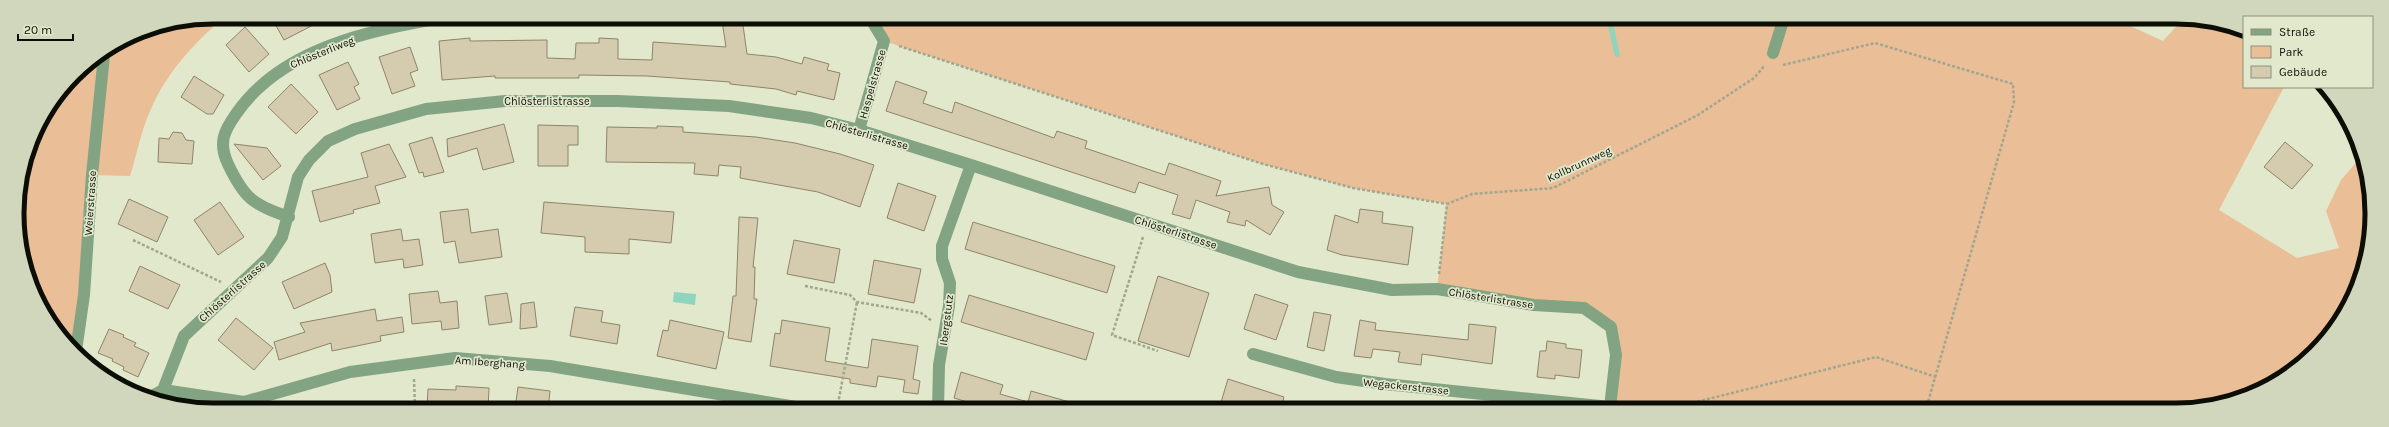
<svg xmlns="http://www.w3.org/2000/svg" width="2389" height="427" font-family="Karla,sans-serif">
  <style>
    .green { fill: #eabe96 }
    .water { fill: #90d4be }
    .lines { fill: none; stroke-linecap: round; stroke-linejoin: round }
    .stream { stroke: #90d4be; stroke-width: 5.5 }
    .building { fill: #d5ccb0; stroke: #8d846a }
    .path { stroke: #a1a690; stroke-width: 2.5; stroke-dasharray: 3 2; stroke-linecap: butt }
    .minor { stroke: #82a483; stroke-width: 12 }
    .tertiary { stroke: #82a483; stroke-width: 12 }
    .labels { text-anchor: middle; stroke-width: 3.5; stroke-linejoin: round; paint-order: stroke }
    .street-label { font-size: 11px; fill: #0c0e05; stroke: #e1e8cc }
    .rim { fill: none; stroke: #0c0e05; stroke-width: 5 }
  </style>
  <rect width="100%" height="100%" fill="#e1e8cc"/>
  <path class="green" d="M 213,17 L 225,17 C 195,41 166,74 151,109 C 141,130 137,154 130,176 L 92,175 L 76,351 L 66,343 L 27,276 L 17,201 L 32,138 L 75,74 L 139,32 Z
    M 870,18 L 2115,19 L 2163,41 L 2183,19 L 2201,19 L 2244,33 L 2244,87 L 2284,87 L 2219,210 L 2297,258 L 2339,248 L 2326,211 L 2341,180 L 2360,158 L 2365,162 L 2370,239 L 2352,301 L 2314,353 L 2262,390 L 2189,410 L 1609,409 L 1611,327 L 1584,308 L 1437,289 L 1447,204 L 1353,188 L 1263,164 L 884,41 Z"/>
  <path class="water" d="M 674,292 L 696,294 L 695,305 L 673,302 Z"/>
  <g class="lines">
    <path class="stream" d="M 1609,18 L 1617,54"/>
  </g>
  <path class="building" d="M 284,17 L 329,17 L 284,40 L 274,22 Z
    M 742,18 L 747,54 L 776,57 L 802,64 L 804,57 L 829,64 L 827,70 L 840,73 L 834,100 L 797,91 L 796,95 L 776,89 L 730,84 L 730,82 L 647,76 L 579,75 L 579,78 L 495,78 L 495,76 L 442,80 L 439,41 L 470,38 L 470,41 L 547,40 L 547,58 L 575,59 L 576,43 L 599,43 L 599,38 L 618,39 L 618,59 L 652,60 L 653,42 L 726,47 L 722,21 Z
    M 245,27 L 269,54 L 249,72 L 226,45 Z
    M 410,47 L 418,70 L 410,73 L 415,86 L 392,94 L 379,57 Z
    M 348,62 L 359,84 L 354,87 L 360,99 L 337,110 L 319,75 Z
    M 194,76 L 224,95 L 213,114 L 207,114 L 181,97 Z
    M 896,81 L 927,92 L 923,103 L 952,113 L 955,102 L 1054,138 L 1057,131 L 1087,141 L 1085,148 L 1165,175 L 1169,163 L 1221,181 L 1216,196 L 1269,187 L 1272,205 L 1284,212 L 1270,235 L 1246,220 L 1245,226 L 1227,222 L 1230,212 L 1196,200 L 1190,219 L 1180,216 L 1172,214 L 1178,195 L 1139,182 L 1135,193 L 886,111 Z
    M 291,84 L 318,112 L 296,134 L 268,107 Z
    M 504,124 L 514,162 L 483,170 L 477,148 L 448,157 L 447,139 Z
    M 538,125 L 578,126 L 578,145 L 568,145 L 568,166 L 538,166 Z
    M 657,126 L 683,127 L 683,132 L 756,137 L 795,143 L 840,154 L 874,165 L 860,207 L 818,192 L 740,178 L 741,167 L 719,165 L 718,176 L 694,174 L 695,163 L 606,162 L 607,127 L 657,128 Z
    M 173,132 L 182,133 L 186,140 L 194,141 L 192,164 L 158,162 L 159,138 L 169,139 Z
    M 432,137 L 444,172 L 424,177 L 423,172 L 419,173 L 409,144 Z
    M 2285,142 L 2313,165 L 2292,189 L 2264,167 Z
    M 234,144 L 267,148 L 281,166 L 263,180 Z
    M 389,144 L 406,177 L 375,186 L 380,203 L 353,210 L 354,213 L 320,222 L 312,191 L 368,177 L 361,153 Z
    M 898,183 L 936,196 L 924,231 L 887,218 Z
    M 129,199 L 168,217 L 157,242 L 118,224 Z
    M 220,202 L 244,237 L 218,255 L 194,220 Z
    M 544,202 L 674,212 L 671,243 L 629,239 L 629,254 L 585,252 L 585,237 L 541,233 Z
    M 468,209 L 471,233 L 498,229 L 502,257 L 459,263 L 455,241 L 444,243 L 440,212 Z
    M 1360,209 L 1383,212 L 1382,223 L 1413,227 L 1408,265 L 1342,255 L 1327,250 L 1335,215 L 1358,223 Z
    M 739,217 L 758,218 L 753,267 L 755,267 L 754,299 L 757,299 L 751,342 L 728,338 L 733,296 L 736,296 Z
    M 973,222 L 1115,266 L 1107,293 L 965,249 Z
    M 401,229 L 403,241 L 419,239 L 423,265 L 404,268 L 403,259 L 375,263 L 371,234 Z
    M 794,240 L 840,249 L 834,283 L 787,274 Z
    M 874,260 L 921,269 L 914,303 L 868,294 Z
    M 325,263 L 330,275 L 332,292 L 294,309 L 282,282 Z
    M 140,266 L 180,285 L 168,309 L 129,291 Z
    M 1158,276 L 1209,293 L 1189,357 L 1138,341 Z
    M 438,291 L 440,303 L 457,301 L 459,328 L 442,330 L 441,321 L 412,324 L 409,294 Z
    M 507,293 L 512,322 L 489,325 L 485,296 Z
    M 1255,294 L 1288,305 L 1276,340 L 1244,329 Z
    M 969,295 L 1094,333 L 1086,360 L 961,322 Z
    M 534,302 L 537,327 L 520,329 L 521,304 Z
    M 575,307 L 603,311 L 601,322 L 620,325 L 617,344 L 570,336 Z
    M 375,309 L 377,321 L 402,317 L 404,332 L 380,336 L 381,341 L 332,351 L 331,343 L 279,360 L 274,342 L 305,332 L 300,323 Z
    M 1314,312 L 1331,315 L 1324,351 L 1307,347 Z
    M 236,318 L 273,348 L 254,370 L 218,340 Z
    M 670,320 L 724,332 L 716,369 L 657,356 L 663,330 L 668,331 Z
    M 782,320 L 830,328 L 825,361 L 868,368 L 872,339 L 918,346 L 913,379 L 920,381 L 918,394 L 903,392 L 905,380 L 878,376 L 876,387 L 850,383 L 850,379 L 770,366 L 775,333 L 780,334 Z
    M 1360,320 L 1376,323 L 1375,330 L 1468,340 L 1469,324 L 1496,327 L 1492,364 L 1422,354 L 1421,365 L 1398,362 L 1400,352 L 1373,349 L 1371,358 L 1354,356 Z
    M 109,329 L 124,335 L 123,337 L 136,343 L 134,346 L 149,353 L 138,377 L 123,370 L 124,367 L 112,361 L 113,359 L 98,353 Z
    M 1547,341 L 1566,344 L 1566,348 L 1582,350 L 1579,378 L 1555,375 L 1555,379 L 1537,377 L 1540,351 L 1546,351 Z
    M 961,372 L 1003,385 L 1000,394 L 1028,402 L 1031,391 L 1080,405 L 1080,409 L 991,409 L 954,398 Z
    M 1228,379 L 1284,397 L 1281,409 L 1219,409 Z
    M 456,386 L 489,388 L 488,409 L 427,408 L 428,389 L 456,390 Z
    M 518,387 L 550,391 L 548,409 L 515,409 Z"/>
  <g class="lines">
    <path class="path" d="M 899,46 L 1263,164 L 1353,188 L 1447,204
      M 1783,65 L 1875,43 L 2013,84 L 2014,102 L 1926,409
      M 1143,237 L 1112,335 L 1158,351
      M 133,240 L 221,282
      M 1439,274 L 1447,204 L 1472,194 L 1553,188 L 1698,115 L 1754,78 L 1765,65
      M 805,286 L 850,295 L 857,302 L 921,313 L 932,321
      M 414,379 L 415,408
      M 837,409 L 857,302
      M 1668,409 L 1876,357 L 1936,377"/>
    <path class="minor" d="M 1773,53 L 1784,18
      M 859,130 L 884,41 L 870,18
      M 289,217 C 253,205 244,198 228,164 C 218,143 224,131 236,114 C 281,48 371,30 446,17
      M 163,390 L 184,336 L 268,258 L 282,237 L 298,177 L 309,160 L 328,141 L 355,129 L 426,109 L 505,101 L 618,101 L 729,106 L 811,118 L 859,130 L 971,165 L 1298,272 L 1392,290 L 1437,289 L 1534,305 L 1584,308 L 1611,327 L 1616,355 L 1610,407 L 1385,384 L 1336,377 L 1253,354
      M 152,396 L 163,390 L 244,402 L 350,372 L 455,358 L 550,366 L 808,409
      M 938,409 L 939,365 L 949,306 L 950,283 L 942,259 L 942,246 L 971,165"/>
    <path class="tertiary" d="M 76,351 L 84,295 L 92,175 L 104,55"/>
  </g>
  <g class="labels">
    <g class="street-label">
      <text transform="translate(322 52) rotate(-22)" y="4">Chlösterliweg</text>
      <text transform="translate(872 84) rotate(-74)" y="4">Haspelstrasse</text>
      <text x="547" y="105">Chlösterlistrasse</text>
      <text transform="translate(867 134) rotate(16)" y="4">Chlösterlistrasse</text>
      <text transform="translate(1579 164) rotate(-25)" y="4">Kollbrunnweg</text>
      <text transform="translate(90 203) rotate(-86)" y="4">Weierstrasse</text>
      <text transform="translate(1176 232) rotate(18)" y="4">Chlösterlistrasse</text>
      <text transform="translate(232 291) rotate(-42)" y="4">Chlösterlistrasse</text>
      <text transform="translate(1491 298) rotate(9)" y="4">Chlösterlistrasse</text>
      <text transform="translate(946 320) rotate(-83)" y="4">Ibergstutz</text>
      <text transform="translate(490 362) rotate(4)" y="4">Am Iberghang</text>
      <text transform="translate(1406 386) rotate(6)" y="4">Wegackerstrasse</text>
    </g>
  </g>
  <path d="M0 0H2389V427H0ZM213 24H2176A189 189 0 0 1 2365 213V214A189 189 0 0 1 2176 403H213A189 189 0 0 1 24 214V213A189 189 0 0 1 213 24Z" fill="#d0d7bc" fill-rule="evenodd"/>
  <path class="rim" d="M213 24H2176A189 189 0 0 1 2365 213V214A189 189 0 0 1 2176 403H213A189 189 0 0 1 24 214V213A189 189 0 0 1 213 24Z"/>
  <rect x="2243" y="16" width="130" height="72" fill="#e1e8cc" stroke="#8c917c"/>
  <rect x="2251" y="29" width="20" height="6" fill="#82a483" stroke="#8c917c"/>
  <text x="2279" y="36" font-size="12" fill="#0c0e05">Straße</text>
  <rect x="2251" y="46" width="20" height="12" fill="#eabe96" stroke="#8c917c"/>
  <text x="2279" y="56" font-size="12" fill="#0c0e05">Park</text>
  <rect x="2251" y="66" width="20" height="12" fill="#d5ccb0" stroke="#8c917c"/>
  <text x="2279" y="76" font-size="12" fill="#0c0e05">Gebäude</text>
  <path d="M18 34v6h55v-6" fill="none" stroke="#0c0e05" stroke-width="2"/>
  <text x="24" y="34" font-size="12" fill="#0c0e05" stroke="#e1e8cc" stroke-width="3" paint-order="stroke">20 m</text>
</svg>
